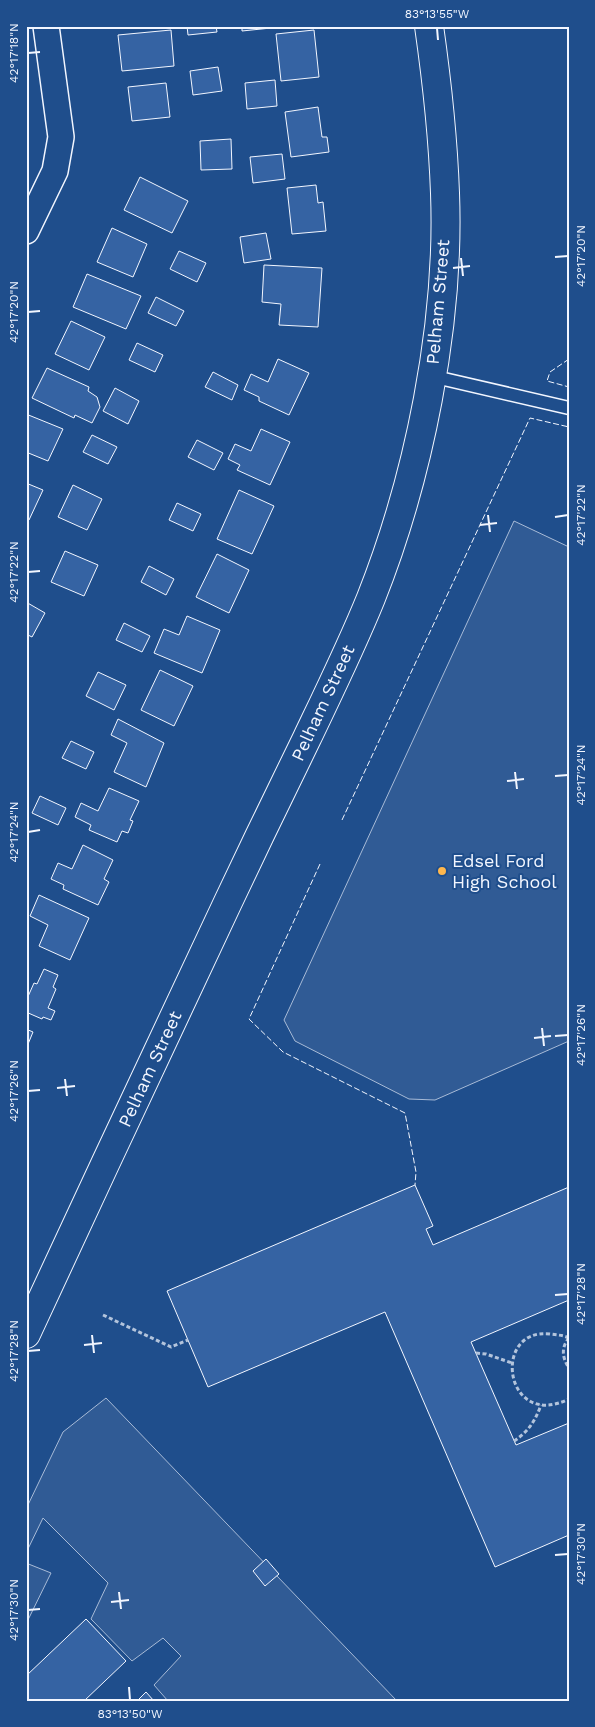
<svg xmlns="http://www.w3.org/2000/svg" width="595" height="1727" font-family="'Work Sans',sans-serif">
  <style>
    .built { fill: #305b95; stroke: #a8bbd7 }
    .building { fill: #3563a3; stroke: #f2f6ff }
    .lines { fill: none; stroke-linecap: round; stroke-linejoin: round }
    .service-casing { stroke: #f2f6ff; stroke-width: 15 }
    .minor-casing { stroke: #f2f6ff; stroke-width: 28 }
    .tertiary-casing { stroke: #f2f6ff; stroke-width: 30 }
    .path { stroke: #b3c4dc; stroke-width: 3; stroke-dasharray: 4 2.5; stroke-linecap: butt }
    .service { stroke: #1f4e8c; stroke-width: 12 }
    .minor { stroke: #1f4e8c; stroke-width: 25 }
    .tertiary { stroke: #1f4e8c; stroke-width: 28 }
    .fence { stroke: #f2f6ff; stroke-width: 1; stroke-dasharray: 6 2.5; stroke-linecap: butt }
    .ticks { fill: none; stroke: #f2f6ff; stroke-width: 2 }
    .poi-dot { fill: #ffb74d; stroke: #1f4e8c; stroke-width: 2 }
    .labels { text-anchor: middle; stroke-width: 4; stroke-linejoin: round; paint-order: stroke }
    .street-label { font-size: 18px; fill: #f2f6ff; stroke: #1f4e8c }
    .poi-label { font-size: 18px; fill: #f2f6ff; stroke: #1f4e8c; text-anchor: start }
    .neatline { fill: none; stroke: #f2f6ff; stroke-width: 2 }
    .ticks-label { font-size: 12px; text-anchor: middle; fill: #f2f6ff }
  </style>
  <rect width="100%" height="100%" fill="#1f4e8c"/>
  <path class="built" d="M 514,521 L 569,547 L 569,1041 L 435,1100 L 409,1099 L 295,1041 L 284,1020 Z
    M 106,1398 L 397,1701 L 168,1701 L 154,1685 L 181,1656 L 163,1638 L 132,1661 L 91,1619 L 108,1583 L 43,1518 L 26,1553 L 26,1509 L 63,1432 Z
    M 26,1563 L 51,1573 L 26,1624 Z"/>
  <path class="building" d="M 187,26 L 216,26 L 217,32 L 188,35 Z
    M 242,26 L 270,26 L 271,28 L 242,31 Z
    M 171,30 L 174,66 L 122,71 L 118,35 Z
    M 314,30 L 319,77 L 281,81 L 276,34 Z
    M 218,67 L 222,91 L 193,95 L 190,71 Z
    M 275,80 L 277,106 L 247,109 L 245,83 Z
    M 166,83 L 170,117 L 132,121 L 128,87 Z
    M 318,107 L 322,137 L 327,137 L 329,152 L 291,157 L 285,112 Z
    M 231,139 L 232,169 L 201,170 L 200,141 Z
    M 282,154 L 285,179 L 253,183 L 250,157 Z
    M 140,177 L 188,201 L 172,233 L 124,210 Z
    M 316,185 L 318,203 L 323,202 L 326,231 L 292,234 L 287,188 Z
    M 112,228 L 147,244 L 133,277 L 97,262 Z
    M 266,233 L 271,259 L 244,263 L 240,237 Z
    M 179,251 L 206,263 L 197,282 L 170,269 Z
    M 264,265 L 322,268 L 318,327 L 279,325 L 281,304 L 262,302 Z
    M 87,274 L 141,296 L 126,329 L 73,307 Z
    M 156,297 L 184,311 L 176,326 L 148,313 Z
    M 71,321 L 105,337 L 89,370 L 55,354 Z
    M 137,343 L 163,355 L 155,372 L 129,360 Z
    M 278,359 L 309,373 L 289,415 L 259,401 L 259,397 L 244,390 L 251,374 L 268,382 Z
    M 47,368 L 89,387 L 88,391 L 97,397 L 100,407 L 92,423 L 75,415 L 74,418 L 32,398 Z
    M 213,372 L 238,385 L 232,400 L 205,387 Z
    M 115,388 L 139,401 L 128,424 L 103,411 Z
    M 26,414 L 63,429 L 48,461 L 26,452 Z
    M 261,429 L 290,442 L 270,485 L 237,470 L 240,465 L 228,459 L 235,444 L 251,451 Z
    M 92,435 L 117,447 L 108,464 L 83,452 Z
    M 197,440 L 223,453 L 214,470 L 188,457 Z
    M 26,483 L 43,490 L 29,520 L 26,519 Z
    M 73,485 L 102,499 L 87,530 L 58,517 Z
    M 239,490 L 274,506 L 252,554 L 217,539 Z
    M 177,503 L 201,514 L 193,531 L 169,520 Z
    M 65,551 L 98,565 L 84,596 L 51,582 Z
    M 217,554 L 249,570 L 229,613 L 196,597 Z
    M 149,566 L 174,579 L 166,595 L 141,582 Z
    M 26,602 L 45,613 L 32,637 L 26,634 Z
    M 187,616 L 220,630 L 202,673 L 154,653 L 164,629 L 179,635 Z
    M 124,623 L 150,636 L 142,652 L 116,640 Z
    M 160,670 L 193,686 L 174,726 L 141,710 Z
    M 98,672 L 126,685 L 114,710 L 86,696 Z
    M 118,719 L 164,743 L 146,787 L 114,772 L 127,743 L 111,735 Z
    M 71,741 L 94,752 L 86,769 L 62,758 Z
    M 109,788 L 139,801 L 130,820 L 133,821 L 128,833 L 122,831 L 117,842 L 89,830 L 91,825 L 75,817 L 81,803 L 98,811 Z
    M 40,796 L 66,808 L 58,825 L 32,813 Z
    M 83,845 L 113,860 L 104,879 L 109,882 L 98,905 L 63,889 L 64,885 L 51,879 L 58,863 L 72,869 Z
    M 39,895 L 89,918 L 70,960 L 39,946 L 48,925 L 30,916 Z
    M 44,969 L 58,975 L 53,987 L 56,989 L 48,1008 L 55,1011 L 51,1020 L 43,1017 L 42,1019 L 26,1012 L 26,1001 L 34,983 L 37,984 Z
    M 26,1029 L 33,1032 L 26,1049 Z
    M 415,1185 L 433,1226 L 426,1229 L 433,1245 L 569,1187 L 569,1300 L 471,1342 L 516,1445 L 569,1423 L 569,1535 L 495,1567 L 385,1312 L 208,1387 L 167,1291 Z
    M 266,1559 L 279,1574 L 265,1586 L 253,1571 Z
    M 86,1619 L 126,1661 L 84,1701 L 26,1701 L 26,1676 Z
    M 146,1692 L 154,1701 L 137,1701 Z"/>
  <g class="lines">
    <defs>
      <path id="service" d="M 431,376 L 569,408"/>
      <path id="minor" d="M 26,231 L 55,171 L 61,137 L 46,26"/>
      <path id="tertiary" d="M 26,1334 C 93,1190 160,1045 228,902 C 254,847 280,793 307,738 C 329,692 352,645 371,598 C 419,477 450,324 445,193 C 443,137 437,82 429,26"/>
    </defs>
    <use href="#service" class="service-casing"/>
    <use href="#minor" class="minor-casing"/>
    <use href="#tertiary" class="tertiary-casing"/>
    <path class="path" d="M 103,1315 L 171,1347 L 188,1340
      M 569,1338 C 563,1335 557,1335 550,1334 C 491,1327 504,1431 569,1399
      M 569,1338 C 561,1347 562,1358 569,1368
      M 476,1353 L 486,1354 L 512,1363
      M 514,1441 C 529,1431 535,1421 541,1405"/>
    <use href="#service" class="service"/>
    <use href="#minor" class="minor"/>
    <use href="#tertiary" class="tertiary"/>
    <path class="fence" d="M 569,359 L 550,372 L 547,381 L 569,387
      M 342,820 L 530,418 L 569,427
      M 320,864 L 249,1019 L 283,1052 L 405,1113 L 416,1172 L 415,1185"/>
  </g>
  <path class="ticks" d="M 437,28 L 438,40M 28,53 L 40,52M 555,257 L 568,256M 461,258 L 463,276M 453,268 L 470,266M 28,312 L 40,311M 488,515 L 490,532M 555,517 L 568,515M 480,525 L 497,523M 28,572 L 40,571M 515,772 L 517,789M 555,776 L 568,775M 507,781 L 524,779M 28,832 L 40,830M 542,1028 L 544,1046M 555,1036 L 568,1035M 534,1038 L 551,1036M 65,1079 L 67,1096M 57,1088 L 75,1086M 28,1091 L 40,1090M 555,1295 L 568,1294M 92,1335 L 94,1353M 84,1345 L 102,1343M 28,1351 L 40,1350M 555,1555 L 568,1554M 119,1592 L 121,1609M 111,1602 L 129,1600M 28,1610 L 40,1609M 129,1687 L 130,1700"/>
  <circle class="poi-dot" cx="442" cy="871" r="5"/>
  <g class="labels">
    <g class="street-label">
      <text transform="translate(438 302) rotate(-85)" y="6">Pelham Street</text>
      <text transform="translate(323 703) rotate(-65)" y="6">Pelham Street</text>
      <text transform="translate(150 1069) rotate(-65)" y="6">Pelham Street</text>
    </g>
    <g class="poi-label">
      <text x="452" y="867">Edsel Ford<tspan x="452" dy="21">High School</tspan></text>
    </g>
  </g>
  <rect width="595" height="1727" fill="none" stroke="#1f4e8c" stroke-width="55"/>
  <rect x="28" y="28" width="540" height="1672" class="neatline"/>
  <g class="ticks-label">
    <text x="437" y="18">83°13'55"W</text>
    <text transform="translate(14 53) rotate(-90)" y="4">42°17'18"N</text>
    <text transform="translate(581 256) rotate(-90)" y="4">42°17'20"N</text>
    <text transform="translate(14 312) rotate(-90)" y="4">42°17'20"N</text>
    <text transform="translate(581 515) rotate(-90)" y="4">42°17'22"N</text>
    <text transform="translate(14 572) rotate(-90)" y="4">42°17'22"N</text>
    <text transform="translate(581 775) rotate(-90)" y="4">42°17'24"N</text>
    <text transform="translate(14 832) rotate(-90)" y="4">42°17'24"N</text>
    <text transform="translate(581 1035) rotate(-90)" y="4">42°17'26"N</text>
    <text transform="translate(14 1091) rotate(-90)" y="4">42°17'26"N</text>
    <text transform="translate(581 1294) rotate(-90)" y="4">42°17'28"N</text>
    <text transform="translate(14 1351) rotate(-90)" y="4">42°17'28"N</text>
    <text transform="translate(581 1554) rotate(-90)" y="4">42°17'30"N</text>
    <text transform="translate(14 1610) rotate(-90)" y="4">42°17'30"N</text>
    <text x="130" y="1718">83°13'50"W</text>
  </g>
</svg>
